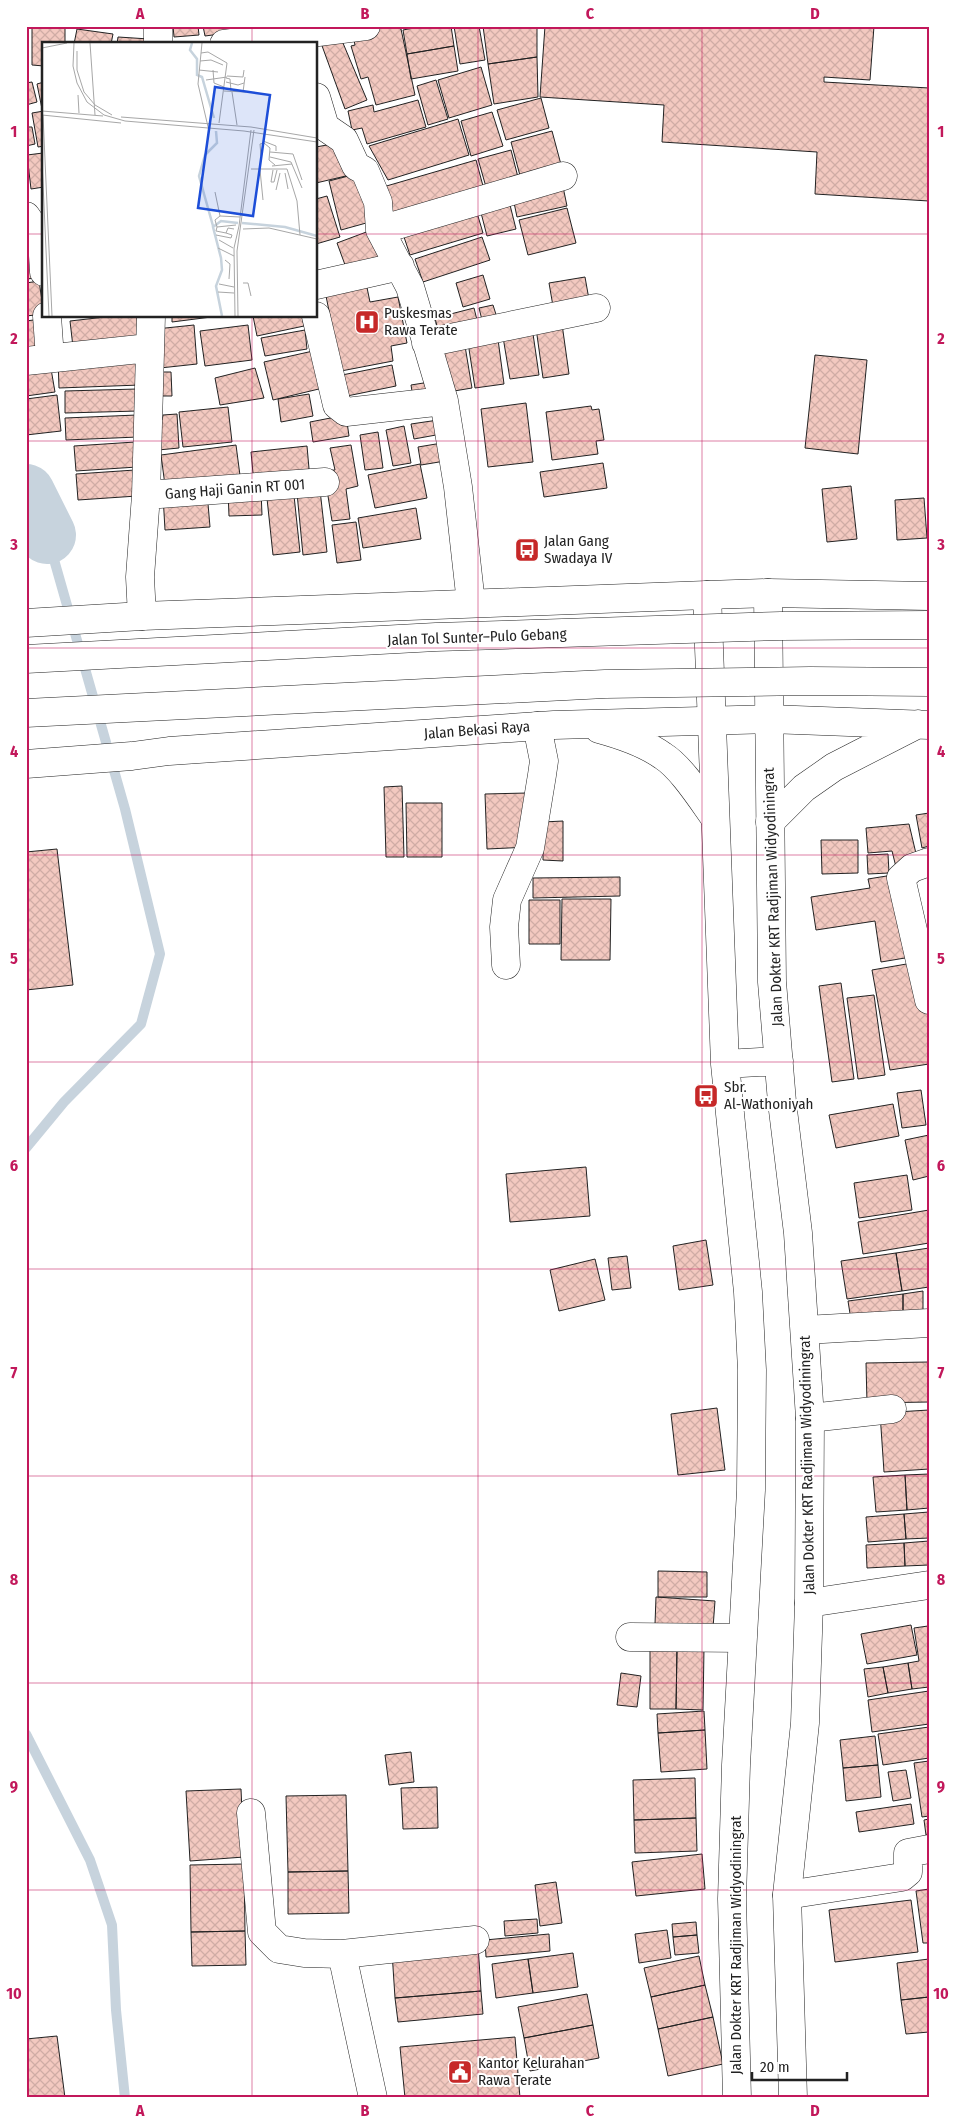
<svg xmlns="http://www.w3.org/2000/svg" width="955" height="2124" font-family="'Fira Sans Condensed',sans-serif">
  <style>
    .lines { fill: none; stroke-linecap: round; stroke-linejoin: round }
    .stream { stroke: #c7d3dd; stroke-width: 10 }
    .river { stroke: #c7d3dd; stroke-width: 58 }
    .building { fill: url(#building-cross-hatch); stroke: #222 }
    .street-casing { stroke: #222; stroke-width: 29 }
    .primary-casing { stroke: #222; stroke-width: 29 }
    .highway-casing { stroke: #222; stroke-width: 29 }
    .street { stroke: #fff; stroke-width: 28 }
    .primary { stroke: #fff; stroke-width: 28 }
    .highway { stroke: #fff; stroke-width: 28 }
    .highway-bridge-casing { stroke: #222; stroke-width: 29; stroke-linecap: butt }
    .highway-bridge { stroke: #fff; stroke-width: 28 }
    .grid { fill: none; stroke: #c2185b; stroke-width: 1; stroke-opacity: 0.55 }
    .labels { text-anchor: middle; stroke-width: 4; stroke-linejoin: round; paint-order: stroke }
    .poi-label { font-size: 15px; fill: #222; stroke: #fff; text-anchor: start }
    .street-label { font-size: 15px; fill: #222; stroke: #fff }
    .inset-river { fill: none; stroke: #c7d3dd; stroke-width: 2.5 }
    .inset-road { fill: none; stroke: #a7a7a7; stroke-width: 1 }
    .view { fill: #1d4ed8; fill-opacity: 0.15; stroke: #1d4ed8; stroke-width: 2.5 }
    .inset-edge { fill: none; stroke: #222; stroke-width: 2.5 }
    .neatline { fill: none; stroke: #c2185b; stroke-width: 2 }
    .grid-label { font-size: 16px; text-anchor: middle; font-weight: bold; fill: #c2185b }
  </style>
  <defs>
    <pattern id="building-cross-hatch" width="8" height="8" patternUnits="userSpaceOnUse" patternTransform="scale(1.25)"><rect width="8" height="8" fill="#f3c9c0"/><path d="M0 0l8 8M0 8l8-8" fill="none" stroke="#d0aca5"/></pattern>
  </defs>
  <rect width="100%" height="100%" fill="#fff"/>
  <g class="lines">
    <path class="stream" d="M 26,1148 L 64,1102 L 141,1024 L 160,954 L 125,809 L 47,535
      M 26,1734 L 90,1860 L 112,1925 L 116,2010 L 125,2098"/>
    <path class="river" d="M 26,493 L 47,535"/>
  </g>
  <path class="building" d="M 32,26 L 65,26 L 65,44 L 44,44 L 44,66 L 32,65 Z
    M 173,26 L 198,26 L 199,35 L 174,37 Z
    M 203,26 L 234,26 L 235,32 L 205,36 Z
    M 392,26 L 401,29 L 415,95 L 376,105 L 368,77 L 361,79 L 351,46 L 355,45 L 352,31 Z
    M 424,26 L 451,26 L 454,46 L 407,54 L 403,30 Z
    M 454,26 L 479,26 L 485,60 L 460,64 Z
    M 483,26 L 537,26 L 537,57 L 488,64 Z
    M 545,26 L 874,26 L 870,80 L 824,77 L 824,82 L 929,88 L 929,201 L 815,194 L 817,152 L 662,142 L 664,105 L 540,97 Z
    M 77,29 L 113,34 L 111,44 L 74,44 Z
    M 340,36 L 367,100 L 345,109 L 321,43 Z
    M 118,37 L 149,39 L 149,44 L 117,44 Z
    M 454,46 L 458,71 L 411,79 L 407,54 Z
    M 537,57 L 538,97 L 494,104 L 488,64 Z
    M 481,67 L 492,105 L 449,118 L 438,80 Z
    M 436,80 L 448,119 L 428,125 L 417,86 Z
    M 32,82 L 37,102 L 26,105 L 26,83 Z
    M 44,82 L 44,108 L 42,109 L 37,84 Z
    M 541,98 L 549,128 L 506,140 L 497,110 Z
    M 418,100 L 426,127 L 367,144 L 362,128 L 352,130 L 348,111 L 373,105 L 374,112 Z
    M 44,111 L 44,146 L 38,147 L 32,113 Z
    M 492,112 L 503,146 L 471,156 L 461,121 Z
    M 458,119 L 469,155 L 388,180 L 369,146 Z
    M 26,127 L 32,127 L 35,144 L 26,146 Z
    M 552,131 L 563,172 L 522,183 L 511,142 Z
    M 343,142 L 350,175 L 316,183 L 316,147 Z
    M 511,150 L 520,185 L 488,194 L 478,159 Z
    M 43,153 L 44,187 L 31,189 L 27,155 Z
    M 476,160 L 486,197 L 394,224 L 383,187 Z
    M 364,172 L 377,220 L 341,230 L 329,181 Z
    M 562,182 L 567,206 L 517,217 L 512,193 Z
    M 327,196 L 340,237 L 316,244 L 316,199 Z
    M 508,197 L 516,229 L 487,236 L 479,205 Z
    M 475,206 L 483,233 L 410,255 L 401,228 Z
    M 567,208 L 576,243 L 528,255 L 519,220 Z
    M 377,228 L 388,258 L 348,273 L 337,243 Z
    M 482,237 L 490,260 L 423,282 L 415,259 Z
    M 32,239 L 37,278 L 26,279 L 26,240 Z
    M 483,275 L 490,299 L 463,307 L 456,283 Z
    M 585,277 L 590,305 L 554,312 L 549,283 Z
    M 365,278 L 370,302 L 398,297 L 407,343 L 391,346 L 393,361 L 341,371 L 324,286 Z
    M 39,281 L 44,314 L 26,316 L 26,283 Z
    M 493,305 L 499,324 L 484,328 L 479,308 Z
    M 474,308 L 479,328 L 440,338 L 435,318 Z
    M 114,316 L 137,316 L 139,339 L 73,347 L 70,321 Z
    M 172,316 L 219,316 L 172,322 Z
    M 253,316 L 302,316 L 304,326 L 257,336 Z
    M 41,319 L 44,350 L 26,353 L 26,321 Z
    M 562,324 L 569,374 L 543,378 L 536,328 Z
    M 194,325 L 197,364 L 160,368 L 156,329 Z
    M 248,325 L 252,360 L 205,366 L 200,331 Z
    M 532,327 L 539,375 L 510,379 L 502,331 Z
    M 305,330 L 307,349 L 265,356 L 261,338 Z
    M 497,332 L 504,384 L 475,388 L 467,336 Z
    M 464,340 L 472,388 L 448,392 L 439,344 Z
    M 313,351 L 323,388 L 273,400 L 264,362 Z
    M 139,355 L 140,385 L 59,388 L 58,359 Z
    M 815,355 L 867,360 L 858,454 L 805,448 Z
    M 50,363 L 55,392 L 26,396 L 26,367 Z
    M 392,365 L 396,386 L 347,396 L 342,375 Z
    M 255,368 L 264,398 L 220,405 L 215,378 Z
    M 155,372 L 171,372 L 172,396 L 155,396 Z
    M 436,381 L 414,404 L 411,385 Z
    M 137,389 L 138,411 L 65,413 L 65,391 Z
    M 309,394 L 313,416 L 281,422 L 278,399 Z
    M 57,395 L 61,431 L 26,435 L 26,399 Z
    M 526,403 L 533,462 L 488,467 L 481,409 Z
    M 591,406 L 592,410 L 599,409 L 604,440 L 596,441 L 598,454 L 552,460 L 546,412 Z
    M 228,407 L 232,442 L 183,447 L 179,412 Z
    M 177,414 L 179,448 L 158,450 L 155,422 L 162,420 L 163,415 Z
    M 137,415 L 138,437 L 66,440 L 65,418 Z
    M 346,415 L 349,436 L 313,442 L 310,422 Z
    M 445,419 L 447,433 L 414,439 L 411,424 Z
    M 404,426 L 411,463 L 393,466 L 386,430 Z
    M 378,432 L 383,468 L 365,470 L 360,435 Z
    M 135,442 L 137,467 L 76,471 L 74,446 Z
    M 442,443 L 445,461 L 421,465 L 418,447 Z
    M 236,445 L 241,483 L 166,493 L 161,455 Z
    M 351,445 L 358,486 L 346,489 L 350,519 L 332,521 L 324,471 L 335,470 L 330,448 Z
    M 307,446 L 310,480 L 254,484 L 251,452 Z
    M 603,463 L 607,488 L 544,497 L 540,472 Z
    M 420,464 L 427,498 L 375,508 L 368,475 Z
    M 135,470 L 137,496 L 78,500 L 76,474 Z
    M 293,486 L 300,552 L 273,555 L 266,489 Z
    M 851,486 L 857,539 L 827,542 L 822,489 Z
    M 261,490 L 262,515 L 229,516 L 228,491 Z
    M 320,490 L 327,552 L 303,555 L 297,493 Z
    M 207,492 L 210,527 L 165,530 L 163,495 Z
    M 924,498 L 927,538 L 897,540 L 895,500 Z
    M 416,508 L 421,539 L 363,548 L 358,518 Z
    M 356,522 L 361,560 L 337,563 L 332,525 Z
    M 402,786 L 404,857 L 386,857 L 384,787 Z
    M 527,793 L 530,847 L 487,849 L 485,794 Z
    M 406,803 L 442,803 L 442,857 L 407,857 Z
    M 929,813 L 929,846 L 922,848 L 916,815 Z
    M 563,821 L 563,861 L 543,860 L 543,822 Z
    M 909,824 L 918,862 L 896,867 L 892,851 L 868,853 L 866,828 Z
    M 821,840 L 858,840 L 858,873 L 822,874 Z
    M 57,849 L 73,985 L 26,990 L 26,852 Z
    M 888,854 L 889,873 L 868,874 L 867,855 Z
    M 899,874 L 911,957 L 881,962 L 875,921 L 816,930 L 811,897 L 870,888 L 868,879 Z
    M 620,877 L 620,896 L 533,898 L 533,878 Z
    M 562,899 L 611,899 L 610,960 L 561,960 Z
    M 529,900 L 560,900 L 560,944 L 529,944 Z
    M 918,962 L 929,1018 L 929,1064 L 890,1070 L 872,970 Z
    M 841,983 L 854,1079 L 832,1082 L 819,986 Z
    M 874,995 L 885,1075 L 858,1079 L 847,998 Z
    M 921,1090 L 926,1125 L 902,1128 L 897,1093 Z
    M 893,1104 L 899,1136 L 836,1148 L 829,1115 Z
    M 929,1135 L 929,1176 L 913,1180 L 905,1140 Z
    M 586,1167 L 590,1216 L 510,1222 L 506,1174 Z
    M 907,1175 L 912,1210 L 859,1218 L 854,1183 Z
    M 929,1210 L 929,1243 L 863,1254 L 858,1222 Z
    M 706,1240 L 713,1285 L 679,1290 L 673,1246 Z
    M 929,1248 L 929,1287 L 902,1291 L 896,1253 Z
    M 896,1253 L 902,1291 L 847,1299 L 841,1261 Z
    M 627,1256 L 631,1288 L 612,1290 L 608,1258 Z
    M 595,1259 L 605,1300 L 559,1311 L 550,1270 Z
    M 923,1291 L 923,1316 L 903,1317 L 903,1294 Z
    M 903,1294 L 903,1317 L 851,1320 L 848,1301 Z
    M 929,1362 L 929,1402 L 867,1403 L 866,1363 Z
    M 717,1408 L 725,1470 L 678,1475 L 671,1414 Z
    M 929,1410 L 929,1469 L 884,1472 L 880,1413 Z
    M 929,1474 L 929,1508 L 907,1510 L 905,1475 Z
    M 905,1475 L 907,1510 L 876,1512 L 873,1477 Z
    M 929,1512 L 929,1538 L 906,1539 L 904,1514 Z
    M 904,1514 L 906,1539 L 868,1542 L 866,1517 Z
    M 929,1541 L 929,1565 L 905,1566 L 904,1543 Z
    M 904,1543 L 905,1566 L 867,1568 L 866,1545 Z
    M 658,1571 L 707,1572 L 707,1597 L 658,1597 Z
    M 656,1597 L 715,1601 L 713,1628 L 655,1624 Z
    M 911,1625 L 917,1655 L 867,1664 L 861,1634 Z
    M 928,1626 L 929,1687 L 912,1689 L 908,1663 L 919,1661 L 914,1628 Z
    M 650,1648 L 677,1648 L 676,1709 L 650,1709 Z
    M 677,1648 L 704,1648 L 703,1710 L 676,1709 Z
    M 908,1663 L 912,1689 L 888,1693 L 883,1667 Z
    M 883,1667 L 888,1693 L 868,1697 L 864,1669 Z
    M 621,1673 L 641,1676 L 637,1707 L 617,1705 Z
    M 929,1691 L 929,1724 L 872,1732 L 868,1700 Z
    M 704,1711 L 705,1730 L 658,1733 L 657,1714 Z
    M 929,1727 L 929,1758 L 883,1765 L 878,1734 Z
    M 705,1730 L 707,1769 L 661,1772 L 658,1733 Z
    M 875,1736 L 878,1765 L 843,1768 L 840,1740 Z
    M 411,1752 L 414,1782 L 389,1785 L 385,1755 Z
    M 929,1761 L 929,1816 L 922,1817 L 914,1763 Z
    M 878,1765 L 881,1797 L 846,1801 L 843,1768 Z
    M 906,1770 L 911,1798 L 893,1801 L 888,1772 Z
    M 695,1778 L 696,1818 L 634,1820 L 633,1780 Z
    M 437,1787 L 438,1828 L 403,1829 L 401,1788 Z
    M 241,1789 L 244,1857 L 190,1861 L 186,1791 Z
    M 346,1795 L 348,1871 L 288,1872 L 286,1796 Z
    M 911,1804 L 914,1824 L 859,1832 L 856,1812 Z
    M 696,1818 L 697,1851 L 635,1853 L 634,1820 Z
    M 929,1819 L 929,1835 L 926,1835 L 924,1820 Z
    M 702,1854 L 705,1889 L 636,1896 L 632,1862 Z
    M 244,1864 L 245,1931 L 191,1932 L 190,1865 Z
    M 348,1871 L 349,1913 L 288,1914 L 288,1872 Z
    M 556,1882 L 562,1923 L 540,1926 L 535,1885 Z
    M 929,1889 L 929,1943 L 923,1943 L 916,1891 Z
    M 911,1900 L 918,1952 L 835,1962 L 829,1910 Z
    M 537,1919 L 538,1933 L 505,1936 L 504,1921 Z
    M 696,1922 L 697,1935 L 673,1937 L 672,1924 Z
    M 667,1930 L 671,1958 L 639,1963 L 635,1934 Z
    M 245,1931 L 246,1965 L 192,1966 L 191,1932 Z
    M 549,1934 L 550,1951 L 486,1957 L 485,1940 Z
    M 697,1935 L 699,1953 L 675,1955 L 673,1937 Z
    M 478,1945 L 481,1991 L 395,1998 L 392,1952 Z
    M 573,1953 L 578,1987 L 533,1993 L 528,1959 Z
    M 699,1956 L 705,1985 L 651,1997 L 644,1968 Z
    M 528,1959 L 533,1993 L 496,1998 L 492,1964 Z
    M 929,1959 L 929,1997 L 901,2000 L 897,1963 Z
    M 705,1985 L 713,2017 L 658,2029 L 651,1997 Z
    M 481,1991 L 483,2014 L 398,2022 L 395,1998 Z
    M 587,1994 L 593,2025 L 524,2038 L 518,2007 Z
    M 929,1997 L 929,2032 L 906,2034 L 901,2000 Z
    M 713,2017 L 723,2064 L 668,2076 L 658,2029 Z
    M 593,2025 L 599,2058 L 530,2071 L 524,2038 Z
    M 57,2036 L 65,2098 L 26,2098 L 26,2039 Z
    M 515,2037 L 520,2098 L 405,2098 L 400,2047 Z"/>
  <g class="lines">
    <defs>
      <path id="street" d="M 158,26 L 158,44
        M 224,44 L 366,26
        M 316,97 L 325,127 L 344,140 L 356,166 L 365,171 L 378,202 L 380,230 L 410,287 L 444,401 L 458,487 L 471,603
        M 26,216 L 42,239 L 44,272
        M 380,230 L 563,176
        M 316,285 L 400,266
        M 47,316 L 50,358
        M 316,316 L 337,405 L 346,412 L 444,401
        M 426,343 L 596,308
        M 26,361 L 149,348
        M 146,495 L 325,482
        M 142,616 L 140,577 L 146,495 L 151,316
        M 929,862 L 912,868 L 901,878 L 929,1000
        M 506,965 L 504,927 L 507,900 L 530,848 L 542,775 L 544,761 L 537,726
        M 805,1330 L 929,1323
        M 810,1418 L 892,1409
        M 809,1603 L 929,1585
        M 630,1637 L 742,1638
        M 251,1813 L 262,1932 L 279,1949 L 304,1953 L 342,1954 L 475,1940
        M 787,1895 L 902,1877 L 908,1872 L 908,1853 L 929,1849
        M 342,1954 L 373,2098"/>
      <path id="primary" d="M 768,593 L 772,982 L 782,1102 L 798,1233 L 810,1418 L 809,1603 L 805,1723 L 787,1895 L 793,2098
        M 707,595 L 725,1064 L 748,1292 L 752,1370 L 751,1490 L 736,1765 L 732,1899 L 737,2098
        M 725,1064 L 779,1061"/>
      <path id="highway" d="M 26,623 L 142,616 L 707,595 L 768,593 L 929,596
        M 599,729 C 621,735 645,743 663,756 C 681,767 702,800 715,818
        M 26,764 L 132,756 L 169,751 L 554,725 L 769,719 L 929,725
        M 770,822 L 804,788 L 834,767 L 918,724"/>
    </defs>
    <use href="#street" class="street-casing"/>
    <use href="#primary" class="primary-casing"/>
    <use href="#highway" class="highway-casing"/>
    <use href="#street" class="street"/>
    <use href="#primary" class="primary"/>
    <use href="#highway" class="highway"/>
    <defs>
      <path id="highway-bridge" d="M 26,659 L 436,637 L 781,626 L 929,625
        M 26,713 L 605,684 L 810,681 L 929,682"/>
    </defs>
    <use href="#highway-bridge" class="highway-bridge-casing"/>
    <use href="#highway-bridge" class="highway-bridge"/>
  </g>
  <path class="grid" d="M 252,26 L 252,44M 478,26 L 478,2098M 702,26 L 702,2098M 26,234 L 44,234M 316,234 L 929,234M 252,316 L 252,2098M 26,441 L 929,441M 26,648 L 929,648M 26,855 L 929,855M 26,1062 L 929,1062M 26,1269 L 929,1269M 26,1476 L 929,1476M 26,1683 L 929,1683M 26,1890 L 929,1890"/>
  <defs>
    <symbol id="hospital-square" viewBox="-11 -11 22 22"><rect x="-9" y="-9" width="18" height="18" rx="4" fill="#c62828" stroke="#fff"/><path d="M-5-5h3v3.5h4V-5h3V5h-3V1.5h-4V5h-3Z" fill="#fff"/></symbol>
    <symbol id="bus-square" viewBox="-11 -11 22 22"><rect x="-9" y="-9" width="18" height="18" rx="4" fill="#c62828" stroke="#fff"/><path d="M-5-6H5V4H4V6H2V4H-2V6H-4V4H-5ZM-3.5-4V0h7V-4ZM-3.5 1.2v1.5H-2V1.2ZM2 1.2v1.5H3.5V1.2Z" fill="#fff"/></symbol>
    <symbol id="civic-square" viewBox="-11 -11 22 22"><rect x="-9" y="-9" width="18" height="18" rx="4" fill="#c62828" stroke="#fff"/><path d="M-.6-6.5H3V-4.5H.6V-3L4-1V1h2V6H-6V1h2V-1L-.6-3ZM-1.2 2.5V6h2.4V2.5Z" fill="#fff"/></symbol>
  </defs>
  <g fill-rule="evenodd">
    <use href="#hospital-square" x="353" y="308" width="28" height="28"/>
    <use href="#bus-square" x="513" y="536" width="28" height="28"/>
    <use href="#bus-square" x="692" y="1082" width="28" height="28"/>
    <use href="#civic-square" x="446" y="2058" width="28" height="28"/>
  </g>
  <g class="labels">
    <g class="poi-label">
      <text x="384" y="318">Puskesmas<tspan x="384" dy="17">Rawa Terate</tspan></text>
      <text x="544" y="546">Jalan Gang<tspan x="544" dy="17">Swadaya IV</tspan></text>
      <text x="724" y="1092">Sbr.<tspan x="724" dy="17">Al-Wathoniyah</tspan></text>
      <text x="478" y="2068">Kantor Kelurahan<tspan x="478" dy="17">Rawa Terate</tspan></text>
    </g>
    <g class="street-label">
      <text transform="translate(235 489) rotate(-4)" y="5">Gang Haji Ganin RT 001</text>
      <text transform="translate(477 637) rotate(-2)" y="5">Jalan Tol Sunter–Pulo Gebang</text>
      <text transform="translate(477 730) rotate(-4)" y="5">Jalan Bekasi Raya</text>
      <text transform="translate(773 897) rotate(-92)" y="5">Jalan Dokter KRT Radjiman Widyodiningrat</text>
      <text transform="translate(807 1465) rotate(-91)" y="5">Jalan Dokter KRT Radjiman Widyodiningrat</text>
      <text transform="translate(736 1945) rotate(-90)" y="5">Jalan Dokter KRT Radjiman Widyodiningrat</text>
    </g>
  </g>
  <g transform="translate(42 42)">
    <rect width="275" height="275" fill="#fff"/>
    <path class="inset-river" d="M 150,1 L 148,8 L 155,17 L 155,33 L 160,35 L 172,76M 200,181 L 243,185 L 275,194M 171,184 L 157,134 L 163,113 L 175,101 L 174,89M 180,274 L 174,244 L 180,228 L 179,216 L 171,185 L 179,179 L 196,181"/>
    <path class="inset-road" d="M 32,1 L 31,24 L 35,41 L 45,60 L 62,73 L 83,79 L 202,89 L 275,100M 48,1 L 53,73M 160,1 L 156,42 L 167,89M 0,6 L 25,1M 35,9 L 35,28 L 42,50 L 53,63 L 70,73M 159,11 L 166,10 L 185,21 L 177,81M 158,19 L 169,18 L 181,23M 157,28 L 176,30M 171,28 L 172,41 L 182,45M 185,34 L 201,35 L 202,28M 184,36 L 188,37 L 189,49M 164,38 L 185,35M 184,40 L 196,43 L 202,41M 182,49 L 204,50M 190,50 L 195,83M 201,50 L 203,35M 36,53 L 37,71M 0,69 L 61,74M 0,73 L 79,81M 1,73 L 10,274M 79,75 L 209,85 L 275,96M 221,99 L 234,104 L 234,109M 228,110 L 251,112 L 260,138M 219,114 L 218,102 L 222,101 L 228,106 L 227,118 L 233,123M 228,115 L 249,120 L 260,146M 0,119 L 7,274M 230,124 L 250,122M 209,127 L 245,127 L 255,159 L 258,193M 218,128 L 221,158M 231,128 L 229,140 L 232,140 L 235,128M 243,131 L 246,147M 234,148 L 238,131M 173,150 L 178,174M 175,185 L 173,178 L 178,174 L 198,175M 201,187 L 227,186 L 275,197M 184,191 L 174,189 L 175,185 L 194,183M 174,193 L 189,196M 189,196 L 190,193 L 184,191 L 186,186 L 192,187M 177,198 L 191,206M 176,206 L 192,214M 183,218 L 188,222 L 187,237M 201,241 L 206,241 L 209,254M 177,242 L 192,245M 176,250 L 192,251M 193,274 L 192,206 L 197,184 L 209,88M 196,274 L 195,209 L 212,88"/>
    <path class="view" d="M 173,45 L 228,53 L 211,174 L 156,166 Z"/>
    <rect width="275" height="275" class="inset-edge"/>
  </g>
  <rect width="955" height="2124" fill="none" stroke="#ffffff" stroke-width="55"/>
  <path d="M752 2072v8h95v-8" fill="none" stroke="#222222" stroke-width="2.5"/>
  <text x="760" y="2072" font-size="15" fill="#222222" stroke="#ffffff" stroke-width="4" paint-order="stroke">20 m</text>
  <rect x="28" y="28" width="900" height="2068" class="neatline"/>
  <g class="grid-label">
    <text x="140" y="19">A</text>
    <text x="365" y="19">B</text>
    <text x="590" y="19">C</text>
    <text x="815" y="19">D</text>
    <text x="14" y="137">1</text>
    <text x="941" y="137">1</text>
    <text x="14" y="344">2</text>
    <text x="941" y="344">2</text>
    <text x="14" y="550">3</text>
    <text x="941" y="550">3</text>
    <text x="14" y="757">4</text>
    <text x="941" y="757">4</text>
    <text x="14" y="964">5</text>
    <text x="941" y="964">5</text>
    <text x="14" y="1171">6</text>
    <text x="941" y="1171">6</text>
    <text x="14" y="1378">7</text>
    <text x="941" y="1378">7</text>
    <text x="14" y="1585">8</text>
    <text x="941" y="1585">8</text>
    <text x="14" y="1792">9</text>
    <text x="941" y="1792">9</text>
    <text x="14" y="1999">10</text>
    <text x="941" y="1999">10</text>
    <text x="140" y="2116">A</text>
    <text x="365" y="2116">B</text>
    <text x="590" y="2116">C</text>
    <text x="815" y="2116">D</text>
  </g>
</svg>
